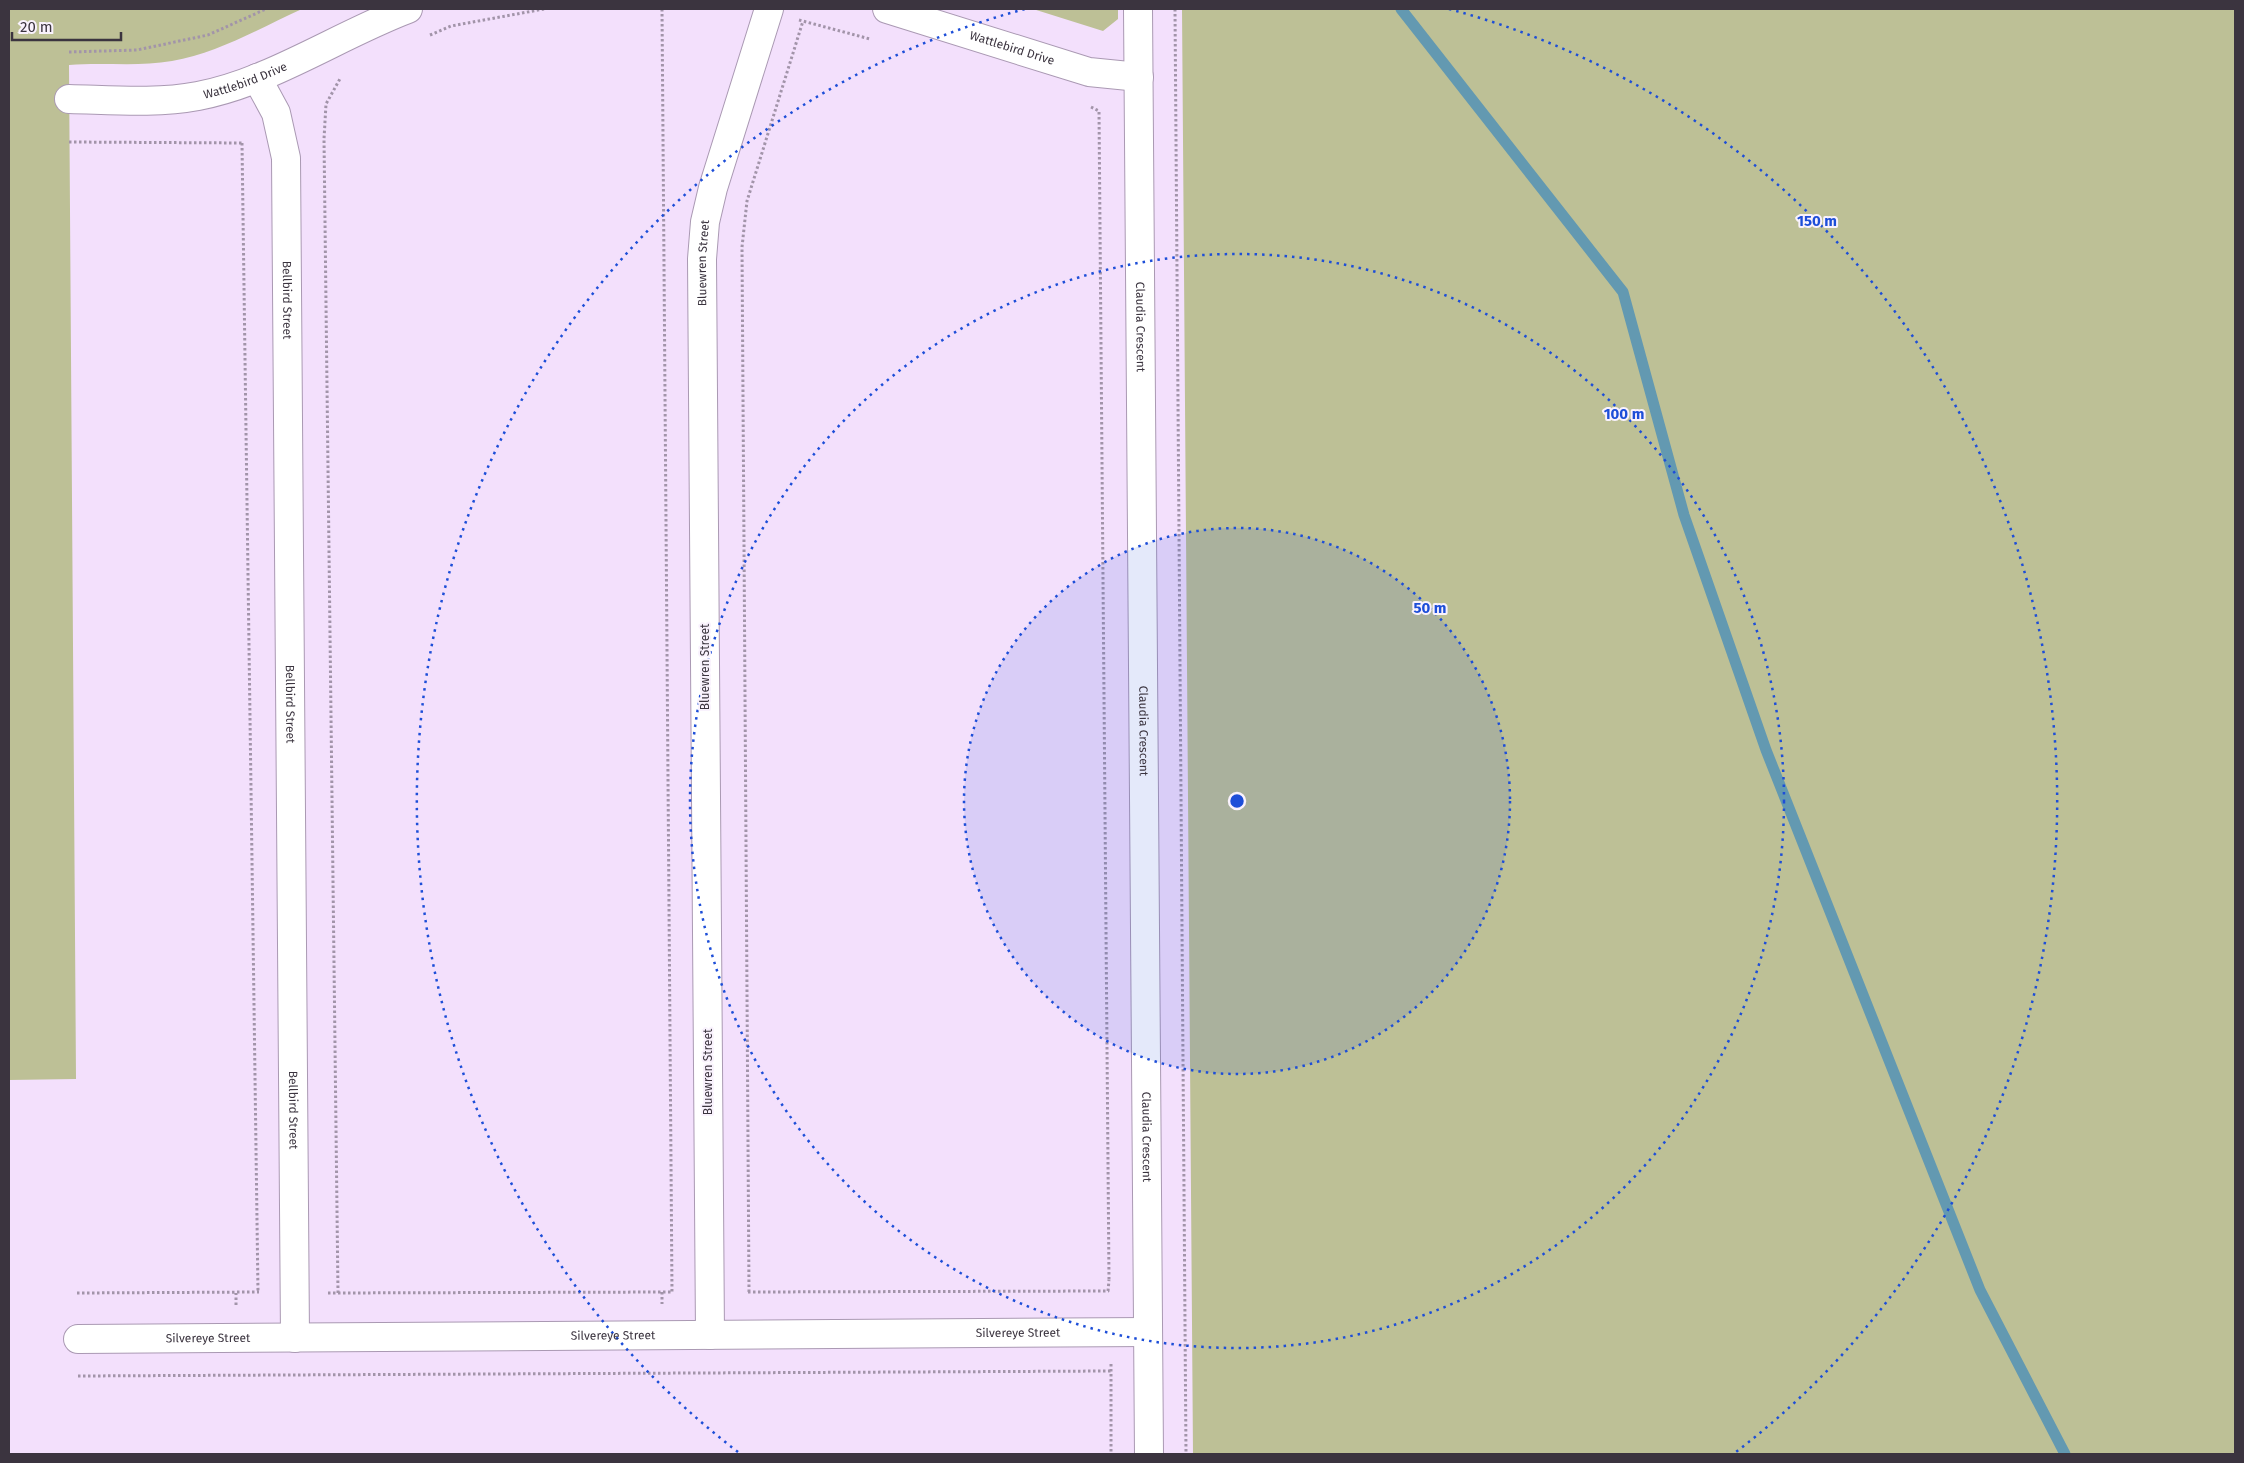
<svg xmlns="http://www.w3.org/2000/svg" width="2244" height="1463" font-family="'Fira Sans',sans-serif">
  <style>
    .green { fill: #bdc096 }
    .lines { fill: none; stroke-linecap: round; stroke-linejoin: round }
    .stream { stroke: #6399b1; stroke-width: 11 }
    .street-casing { stroke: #aa99b3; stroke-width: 30 }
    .path { stroke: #a294a9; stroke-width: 3; stroke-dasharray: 2.5 2.5; stroke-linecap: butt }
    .street { stroke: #fff; stroke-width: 28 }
    .ring { fill: none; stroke: #1d4ed8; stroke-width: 2.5; stroke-dasharray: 2.5 5 }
    .labels { text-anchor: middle; stroke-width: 4; stroke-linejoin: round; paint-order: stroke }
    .street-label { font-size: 12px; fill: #3b343f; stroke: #f9f2fd }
    .centre { fill: #1d4ed8; stroke: #f9f2fd; stroke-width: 2.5 }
    .ring-label { font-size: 15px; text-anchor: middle; font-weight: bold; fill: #1d4ed8; stroke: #f9f2fd; stroke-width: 4; stroke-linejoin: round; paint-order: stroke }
  </style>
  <rect width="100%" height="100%" fill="#f3e0fc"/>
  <path class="green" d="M 9,9 L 302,9 C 260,28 218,53 172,61 C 138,67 103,62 69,65 L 76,1079 L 9,1080 Z
    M 1033,9 L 1118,9 L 1118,19 L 1103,31 Z
    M 1182,9 L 2235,9 L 2235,1454 L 1193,1454 Z"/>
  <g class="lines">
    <path class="stream" d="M 1401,9 L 1623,292 L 1684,515 L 1766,750 L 1980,1290 L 2065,1454"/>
    <defs>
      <g id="street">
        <path id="s1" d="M 887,9 L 1089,72 L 1139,77"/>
        <path id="s2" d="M 1138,9 L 1149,1454"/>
        <path id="s3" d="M 257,78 L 276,113 L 286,158 L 295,1338"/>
        <path id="s4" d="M 69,99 C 112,100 156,104 198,96 C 271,82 339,35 408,9"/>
        <path id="s5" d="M 710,1335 L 702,259 L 705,222 L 713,188 L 769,9"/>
        <path id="s6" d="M 78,1339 L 1148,1332"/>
      </g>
    </defs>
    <use href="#street" class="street-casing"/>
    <path class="path" d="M 662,9 L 672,1292
      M 1175,9 L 1186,1454
      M 799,20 L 870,39
      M 430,35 L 451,26 L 544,9
      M 69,52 L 137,50 L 208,35 L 266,9
      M 1091,107 L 1099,111 L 1109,1280
      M 69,142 L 244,143
      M 242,143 L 258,1292
      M 662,1292 L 662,1304
      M 748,1292 L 1108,1291 L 1109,1280
      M 749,1292 L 742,247 L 747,201 L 803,21
      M 77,1293 L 259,1292
      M 328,1293 L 672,1292
      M 338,1293 L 324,139 L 326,104 L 341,77
      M 236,1305 L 236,1293
      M 1111,1364 L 1111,1454
      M 78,1376 L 1111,1371"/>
    <use href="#street" class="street"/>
  </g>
  <circle cx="1237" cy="801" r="273" fill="#1d4ed8" fill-opacity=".12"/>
  <g class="ring">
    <circle cx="1237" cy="801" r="273"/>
    <circle cx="1237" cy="801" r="547"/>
    <path d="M738 1452A820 820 0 0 1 1025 9M1449 9A820 820 0 0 1 1736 1452"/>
  </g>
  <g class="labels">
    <g class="street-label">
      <text dy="4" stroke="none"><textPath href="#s1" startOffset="131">Wattlebird Drive</textPath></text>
      <text dy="4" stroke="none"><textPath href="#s4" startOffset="179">Wattlebird Drive</textPath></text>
      <text dy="4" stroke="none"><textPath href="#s5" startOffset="1072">Bluewren Street</textPath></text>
      <text dy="4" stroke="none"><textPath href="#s3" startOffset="228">Bellbird Street</textPath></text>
      <text dy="4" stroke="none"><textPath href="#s2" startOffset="318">Claudia Crescent</textPath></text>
      <text transform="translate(705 667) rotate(-90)" y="4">Bluewren Street</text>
      <text dy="4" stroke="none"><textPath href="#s3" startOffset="632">Bellbird Street</textPath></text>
      <text dy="4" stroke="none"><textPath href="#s2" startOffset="722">Claudia Crescent</textPath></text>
      <text transform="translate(708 1072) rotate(-90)" y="4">Bluewren Street</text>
      <text dy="4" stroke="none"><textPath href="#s3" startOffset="1038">Bellbird Street</textPath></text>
      <text dy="4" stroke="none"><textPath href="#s2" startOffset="1128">Claudia Crescent</textPath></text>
      <text dy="4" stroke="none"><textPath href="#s6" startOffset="940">Silvereye Street</textPath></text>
      <text dy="4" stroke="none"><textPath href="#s6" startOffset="535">Silvereye Street</textPath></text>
      <text dy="4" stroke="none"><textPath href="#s6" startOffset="130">Silvereye Street</textPath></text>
    </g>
  </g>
  <circle cx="1237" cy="801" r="8" class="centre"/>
  <g class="ring-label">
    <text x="1817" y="226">150 m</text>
    <text x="1624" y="419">100 m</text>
    <text x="1430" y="613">50 m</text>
  </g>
  <rect width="2244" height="1463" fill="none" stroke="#3b343f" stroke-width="20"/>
  <path d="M12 32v8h109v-8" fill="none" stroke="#3b343f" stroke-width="2.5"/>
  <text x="20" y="32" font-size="15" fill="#3b343f" stroke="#f9f2fd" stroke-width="4" paint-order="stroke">20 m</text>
</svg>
